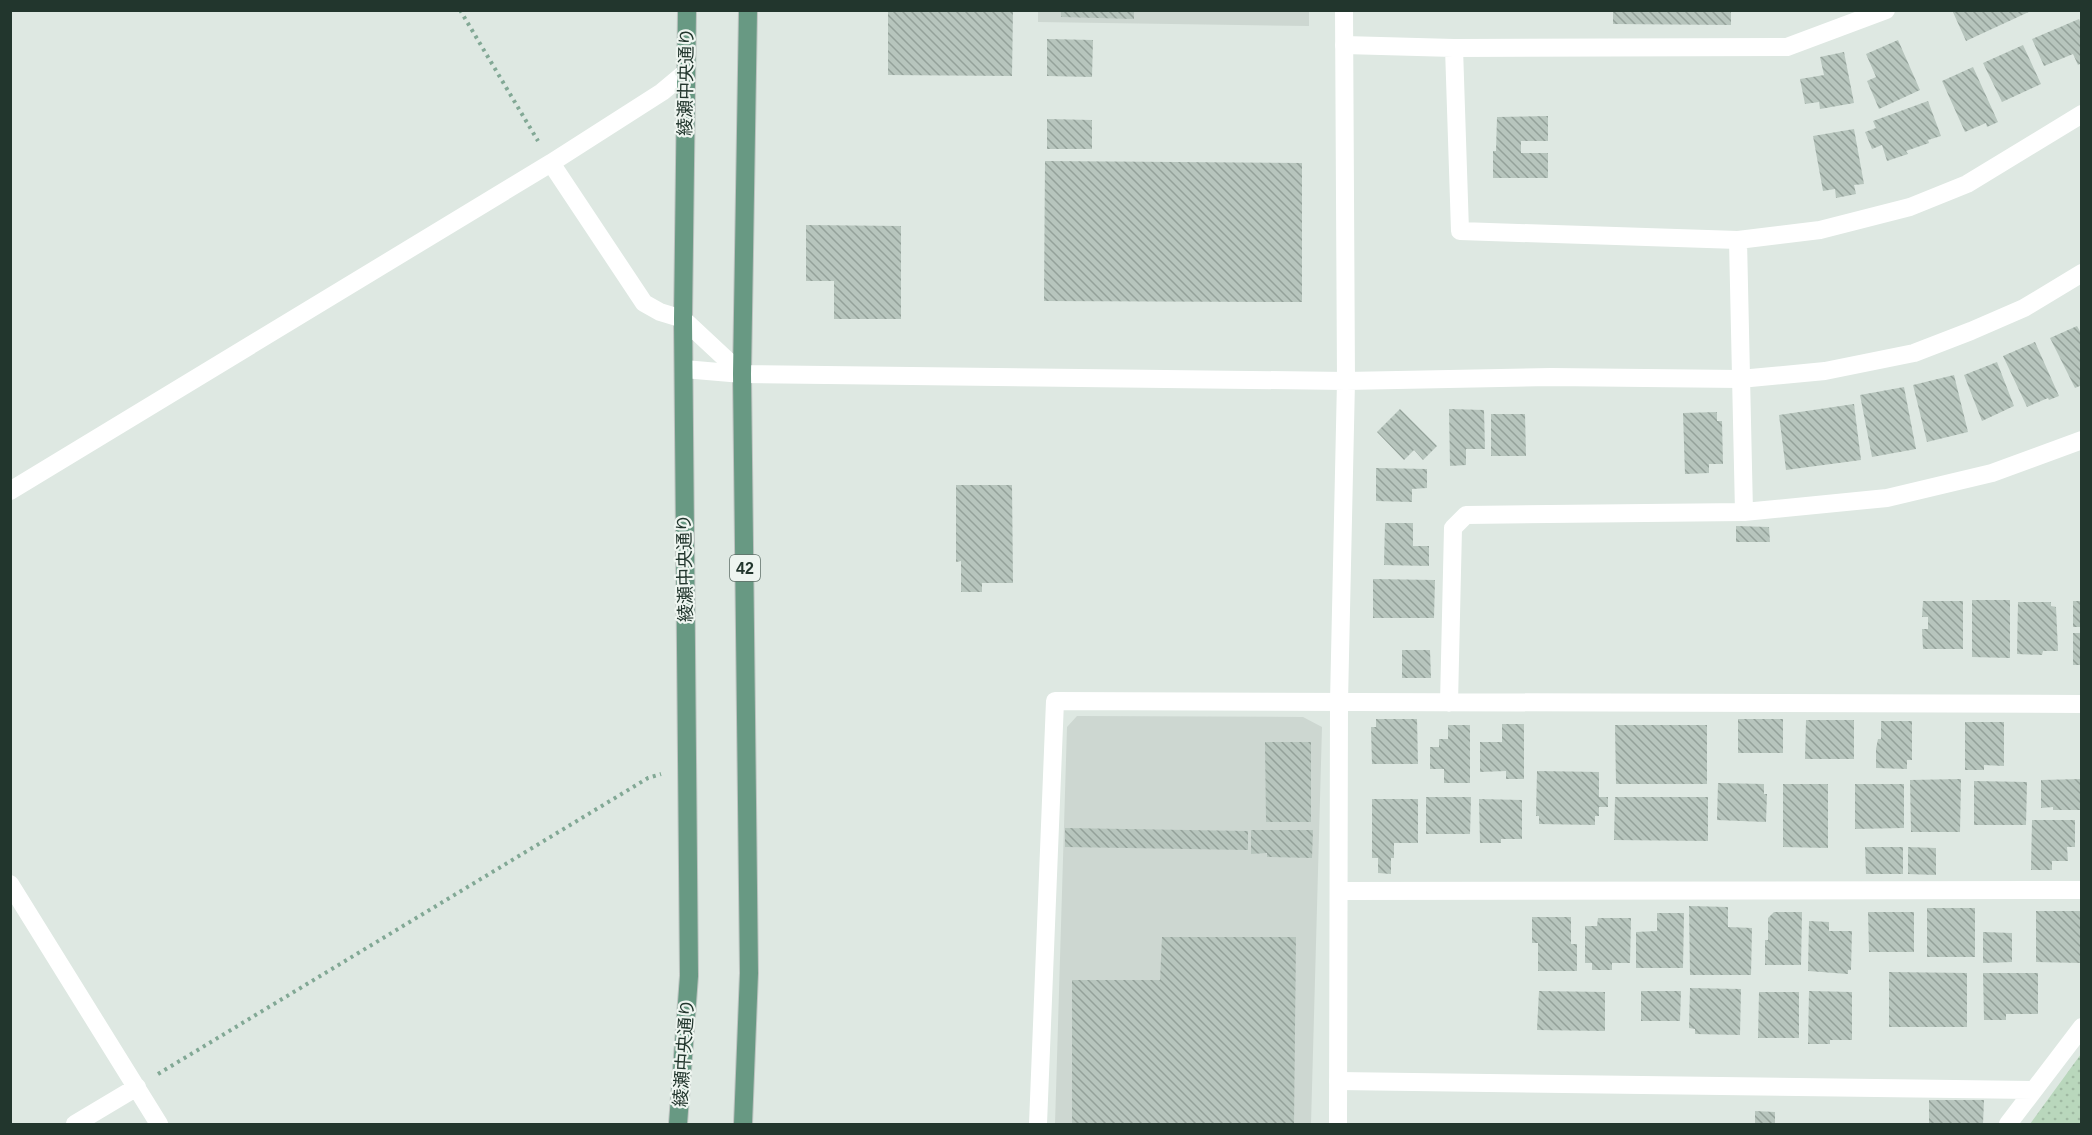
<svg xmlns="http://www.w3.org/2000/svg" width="2092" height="1135" font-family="Arial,'Noto Sans JP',sans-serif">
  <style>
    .built { fill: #cdd7d1 }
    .park { fill: url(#park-dots) }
    .building { fill: url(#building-back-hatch) }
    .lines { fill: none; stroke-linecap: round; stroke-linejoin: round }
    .primary-casing { stroke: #bdc3c0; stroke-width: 20 }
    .path { stroke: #82a895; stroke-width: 4; stroke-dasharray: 3 4.5; stroke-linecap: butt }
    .minor { stroke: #fff; stroke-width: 18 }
    .tertiary { stroke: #fff; stroke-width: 18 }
    .primary { stroke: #689983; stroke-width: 18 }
    .labels { text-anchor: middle; stroke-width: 4.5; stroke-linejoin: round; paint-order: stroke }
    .shield { fill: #eef5f0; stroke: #5f6f68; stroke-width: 1.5 }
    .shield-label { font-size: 16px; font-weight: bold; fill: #22362d }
    .street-label { font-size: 18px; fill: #22362d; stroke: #eef5f0 }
  </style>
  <defs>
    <pattern id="park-dots" width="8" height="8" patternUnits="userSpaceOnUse" patternTransform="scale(1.5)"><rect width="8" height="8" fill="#b9d7bc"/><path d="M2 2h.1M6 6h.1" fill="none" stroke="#9fb9a2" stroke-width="1.8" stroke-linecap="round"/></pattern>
    <pattern id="building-back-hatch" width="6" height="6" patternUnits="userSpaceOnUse" patternTransform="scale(1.5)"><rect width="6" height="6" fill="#b7c5bd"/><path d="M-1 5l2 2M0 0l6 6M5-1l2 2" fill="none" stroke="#94a19a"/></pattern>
  </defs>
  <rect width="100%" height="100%" fill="#dee8e2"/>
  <path class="built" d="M 1038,11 L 1309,11 L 1309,26 L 1038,22 Z
    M 1077,716 L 1303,717 L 1322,727 L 1311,1124 L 1055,1124 L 1067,727 Z"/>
  <path class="park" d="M 2081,1054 L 2081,1124 L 2030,1124 Z"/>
  <path class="building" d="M 888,10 L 1013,10 L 1012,76 L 888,75 Z
    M 1061,10 L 1134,10 L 1134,19 L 1061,17 Z
    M 1613,10 L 1731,10 L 1731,25 L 1613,24 Z
    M 1952,10 L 2033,10 L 1966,41 Z
    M 2079,19 L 2082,26 L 2082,63 L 2078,65 L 2073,54 L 2044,66 L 2032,39 Z
    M 1047,39 L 1093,40 L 1092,77 L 1047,76 Z
    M 1898,40 L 1920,90 L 1879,109 L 1867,81 L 1876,77 L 1866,54 Z
    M 2023,45 L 2041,84 L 2002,102 L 1983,63 Z
    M 1844,52 L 1854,103 L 1820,109 L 1819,102 L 1805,104 L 1800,79 L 1824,75 L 1820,57 Z
    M 1973,67 L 1998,122 L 1987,127 L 1986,123 L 1965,132 L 1942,81 Z
    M 1928,101 L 1941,136 L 1928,140 L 1929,143 L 1906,151 L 1908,154 L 1887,161 L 1882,145 L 1872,149 L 1865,132 L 1876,128 L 1873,121 Z
    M 1548,116 L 1548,141 L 1521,141 L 1521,153 L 1548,153 L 1548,178 L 1493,178 L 1493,151 L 1496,151 L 1497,117 Z
    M 1047,119 L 1092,120 L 1092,149 L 1047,149 Z
    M 1854,129 L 1864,184 L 1854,185 L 1856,194 L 1836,198 L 1835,189 L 1823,191 L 1813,136 Z
    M 1045,161 L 1302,163 L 1302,302 L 1044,301 Z
    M 806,225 L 901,226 L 901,319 L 834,319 L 834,281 L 806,281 Z
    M 2077,326 L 2082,335 L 2082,385 L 2075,388 L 2050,338 Z
    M 2035,342 L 2059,396 L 2049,400 L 2048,398 L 2027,407 L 2003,356 Z
    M 1997,362 L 2014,406 L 1982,421 L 1964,375 Z
    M 1954,375 L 1968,432 L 1927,442 L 1913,385 Z
    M 1904,387 L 1916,449 L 1872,457 L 1860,395 Z
    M 1854,404 L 1861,460 L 1786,470 L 1779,415 Z
    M 1400,409 L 1437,446 L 1423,460 L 1414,450 L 1404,460 L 1377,432 Z
    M 1449,409 L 1484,410 L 1485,449 L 1466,449 L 1466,465 L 1450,466 Z
    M 1717,412 L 1717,421 L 1722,421 L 1723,464 L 1709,464 L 1709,473 L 1685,474 L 1683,413 Z
    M 1491,414 L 1525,414 L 1526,456 L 1491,456 Z
    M 1376,468 L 1427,469 L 1427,488 L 1412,489 L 1412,502 L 1376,501 Z
    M 956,485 L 1012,485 L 1013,583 L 982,583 L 982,592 L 961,592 L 961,561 L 956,562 Z
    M 1385,523 L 1413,523 L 1413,546 L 1429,546 L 1429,566 L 1384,565 Z
    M 1736,526 L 1769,527 L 1770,542 L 1736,542 Z
    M 1373,579 L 1435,580 L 1434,618 L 1373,618 Z
    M 1972,600 L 2010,600 L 2010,658 L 1972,657 Z
    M 1923,601 L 1963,601 L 1963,649 L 1923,649 L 1922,629 L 1928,629 L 1928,617 L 1922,617 Z
    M 2073,601 L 2082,601 L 2082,627 L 2073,627 Z
    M 2018,602 L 2051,602 L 2051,606 L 2056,607 L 2058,651 L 2043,651 L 2042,655 L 2017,654 Z
    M 2073,633 L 2082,633 L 2082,665 L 2073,665 Z
    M 1402,650 L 1430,650 L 1431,678 L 1402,678 Z
    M 1376,719 L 1417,719 L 1418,764 L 1372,764 L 1371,727 L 1376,727 Z
    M 1738,719 L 1783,719 L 1783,753 L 1738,753 Z
    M 1806,720 L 1854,720 L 1854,759 L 1805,759 Z
    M 1881,721 L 1912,721 L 1912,760 L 1907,760 L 1907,769 L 1876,768 L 1876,749 L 1878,739 L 1881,739 Z
    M 1965,722 L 2004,722 L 2004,766 L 1984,765 L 1984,770 L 1965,770 Z
    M 1502,724 L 1524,724 L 1524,779 L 1506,779 L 1506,771 L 1480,772 L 1480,742 L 1502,742 Z
    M 1448,725 L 1470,725 L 1470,783 L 1444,783 L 1444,769 L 1430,769 L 1430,747 L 1439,747 L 1439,739 L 1448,739 Z
    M 1615,725 L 1707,725 L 1707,784 L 1616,784 Z
    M 1265,742 L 1311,742 L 1311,822 L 1266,822 Z
    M 1537,771 L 1599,772 L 1599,797 L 1608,797 L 1608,807 L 1599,807 L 1599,816 L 1595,816 L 1595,825 L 1539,824 L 1539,816 L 1536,816 Z
    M 1961,779 L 1960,832 L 1911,832 L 1910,780 Z
    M 2082,779 L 2082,810 L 2053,810 L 2053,807 L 2041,808 L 2041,780 Z
    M 1974,781 L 2027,782 L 2026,825 L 1974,825 Z
    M 1718,783 L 1764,784 L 1764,794 L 1767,794 L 1766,822 L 1717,820 Z
    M 1783,784 L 1828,784 L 1828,848 L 1783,847 Z
    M 1855,784 L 1904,784 L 1904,828 L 1855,829 Z
    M 1426,797 L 1471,797 L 1470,834 L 1426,834 Z
    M 1615,797 L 1708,797 L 1708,841 L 1614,840 Z
    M 1372,799 L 1418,799 L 1418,843 L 1394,843 L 1394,858 L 1391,858 L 1391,874 L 1378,873 L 1378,858 L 1372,858 Z
    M 1479,799 L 1522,800 L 1522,839 L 1501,839 L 1501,843 L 1480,843 Z
    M 2032,820 L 2075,820 L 2075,847 L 2067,847 L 2068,861 L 2052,861 L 2052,870 L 2031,870 Z
    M 1065,828 L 1248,831 L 1248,850 L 1065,847 Z
    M 1251,830 L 1313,830 L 1312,858 L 1267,857 L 1267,853 L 1251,854 Z
    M 1865,847 L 1903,847 L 1903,874 L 1866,874 Z
    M 1908,847 L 1936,848 L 1936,875 L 1908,874 Z
    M 1689,906 L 1728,907 L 1728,927 L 1752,928 L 1751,975 L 1690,975 Z
    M 1927,908 L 1975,908 L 1975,957 L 1927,957 Z
    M 2036,911 L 2082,911 L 2082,963 L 2036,962 Z
    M 1774,912 L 1802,912 L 1801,965 L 1765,965 L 1765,940 L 1768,940 L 1768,918 Z
    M 1868,912 L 1914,912 L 1914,952 L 1869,952 Z
    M 1657,913 L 1684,913 L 1683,968 L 1636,968 L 1636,932 L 1657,931 Z
    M 1532,917 L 1571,917 L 1571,944 L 1577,944 L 1577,971 L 1538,971 L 1538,943 L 1532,943 Z
    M 1598,918 L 1631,918 L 1630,963 L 1612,963 L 1612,970 L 1592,970 L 1592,963 L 1585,963 L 1585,926 L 1597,926 Z
    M 1809,921 L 1829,922 L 1829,931 L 1852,931 L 1851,970 L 1848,970 L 1848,974 L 1808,971 Z
    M 1983,932 L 2012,933 L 2012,962 L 1983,963 Z
    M 1162,937 L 1296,937 L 1294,1124 L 1072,1124 L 1072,980 L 1160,980 Z
    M 1889,972 L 1967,973 L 1967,1027 L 1889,1027 Z
    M 1983,973 L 2038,973 L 2038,1014 L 2006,1014 L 2006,1020 L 1984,1020 Z
    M 1690,988 L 1741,989 L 1740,1035 L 1695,1034 L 1695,1029 L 1689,1028 Z
    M 1539,991 L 1605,992 L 1605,1031 L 1537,1030 Z
    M 1641,991 L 1681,991 L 1680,1021 L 1641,1021 Z
    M 1809,991 L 1852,992 L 1852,1040 L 1830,1040 L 1830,1044 L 1808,1044 Z
    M 1759,992 L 1799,992 L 1799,1038 L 1758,1038 Z
    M 1929,1100 L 1984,1100 L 1983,1124 L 1929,1124 Z
    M 1755,1111 L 1775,1112 L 1775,1124 L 1755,1124 Z"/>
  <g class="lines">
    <defs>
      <path id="primary" d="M 678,1124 L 689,976 L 683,319 L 687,10
        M 743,1124 L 749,973 L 742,374 L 748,10"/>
    </defs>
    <use href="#primary" class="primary-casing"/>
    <path class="path" d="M 460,10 L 538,141
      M 158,1074 L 648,778 L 661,774"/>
    <path class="minor" d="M 1344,45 L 1454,48 L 1787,47 L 1886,10
      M 1454,48 L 1460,231 L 1738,240 L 1820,230 L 1910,207 L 1967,184 L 2082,114
      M 551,163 L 662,92 L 686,72
      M 1738,240 L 1744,512
      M 10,491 L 551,163 L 644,303 L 660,312 L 683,319 L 742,374
      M 1449,703 L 1453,528 L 1466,515 L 1744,512 L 1887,498 L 1992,473 L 2082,440
      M 10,884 L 159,1124
      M 1340,891 L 2082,890
      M 1338,1081 L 2033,1090
      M 75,1124 L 137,1087
      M 1038,1124 L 1055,701 L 2082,704
      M 2008,1124 L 2082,1027"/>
    <path class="tertiary" d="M 684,369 L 742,374 L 1346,381 L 1551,377 L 1740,379 L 1825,371 L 1914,353 L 1971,331 L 2024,308 L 2082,273
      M 1338,1124 L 1339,702 L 1346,381 L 1344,10"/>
    <use href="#primary" class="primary"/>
  </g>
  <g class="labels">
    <rect class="shield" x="730" y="555" width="30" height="26" rx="4.5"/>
    <g class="shield-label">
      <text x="745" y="574">42</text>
    </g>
    <g class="street-label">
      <text transform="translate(686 82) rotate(-89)" y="6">綾瀬中央通り</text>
      <text transform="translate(685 568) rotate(-91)" y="6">綾瀬中央通り</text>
      <text transform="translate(684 1053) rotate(-86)" y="6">綾瀬中央通り</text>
    </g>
  </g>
  <rect width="2092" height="1135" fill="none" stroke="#22362d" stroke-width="24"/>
</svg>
